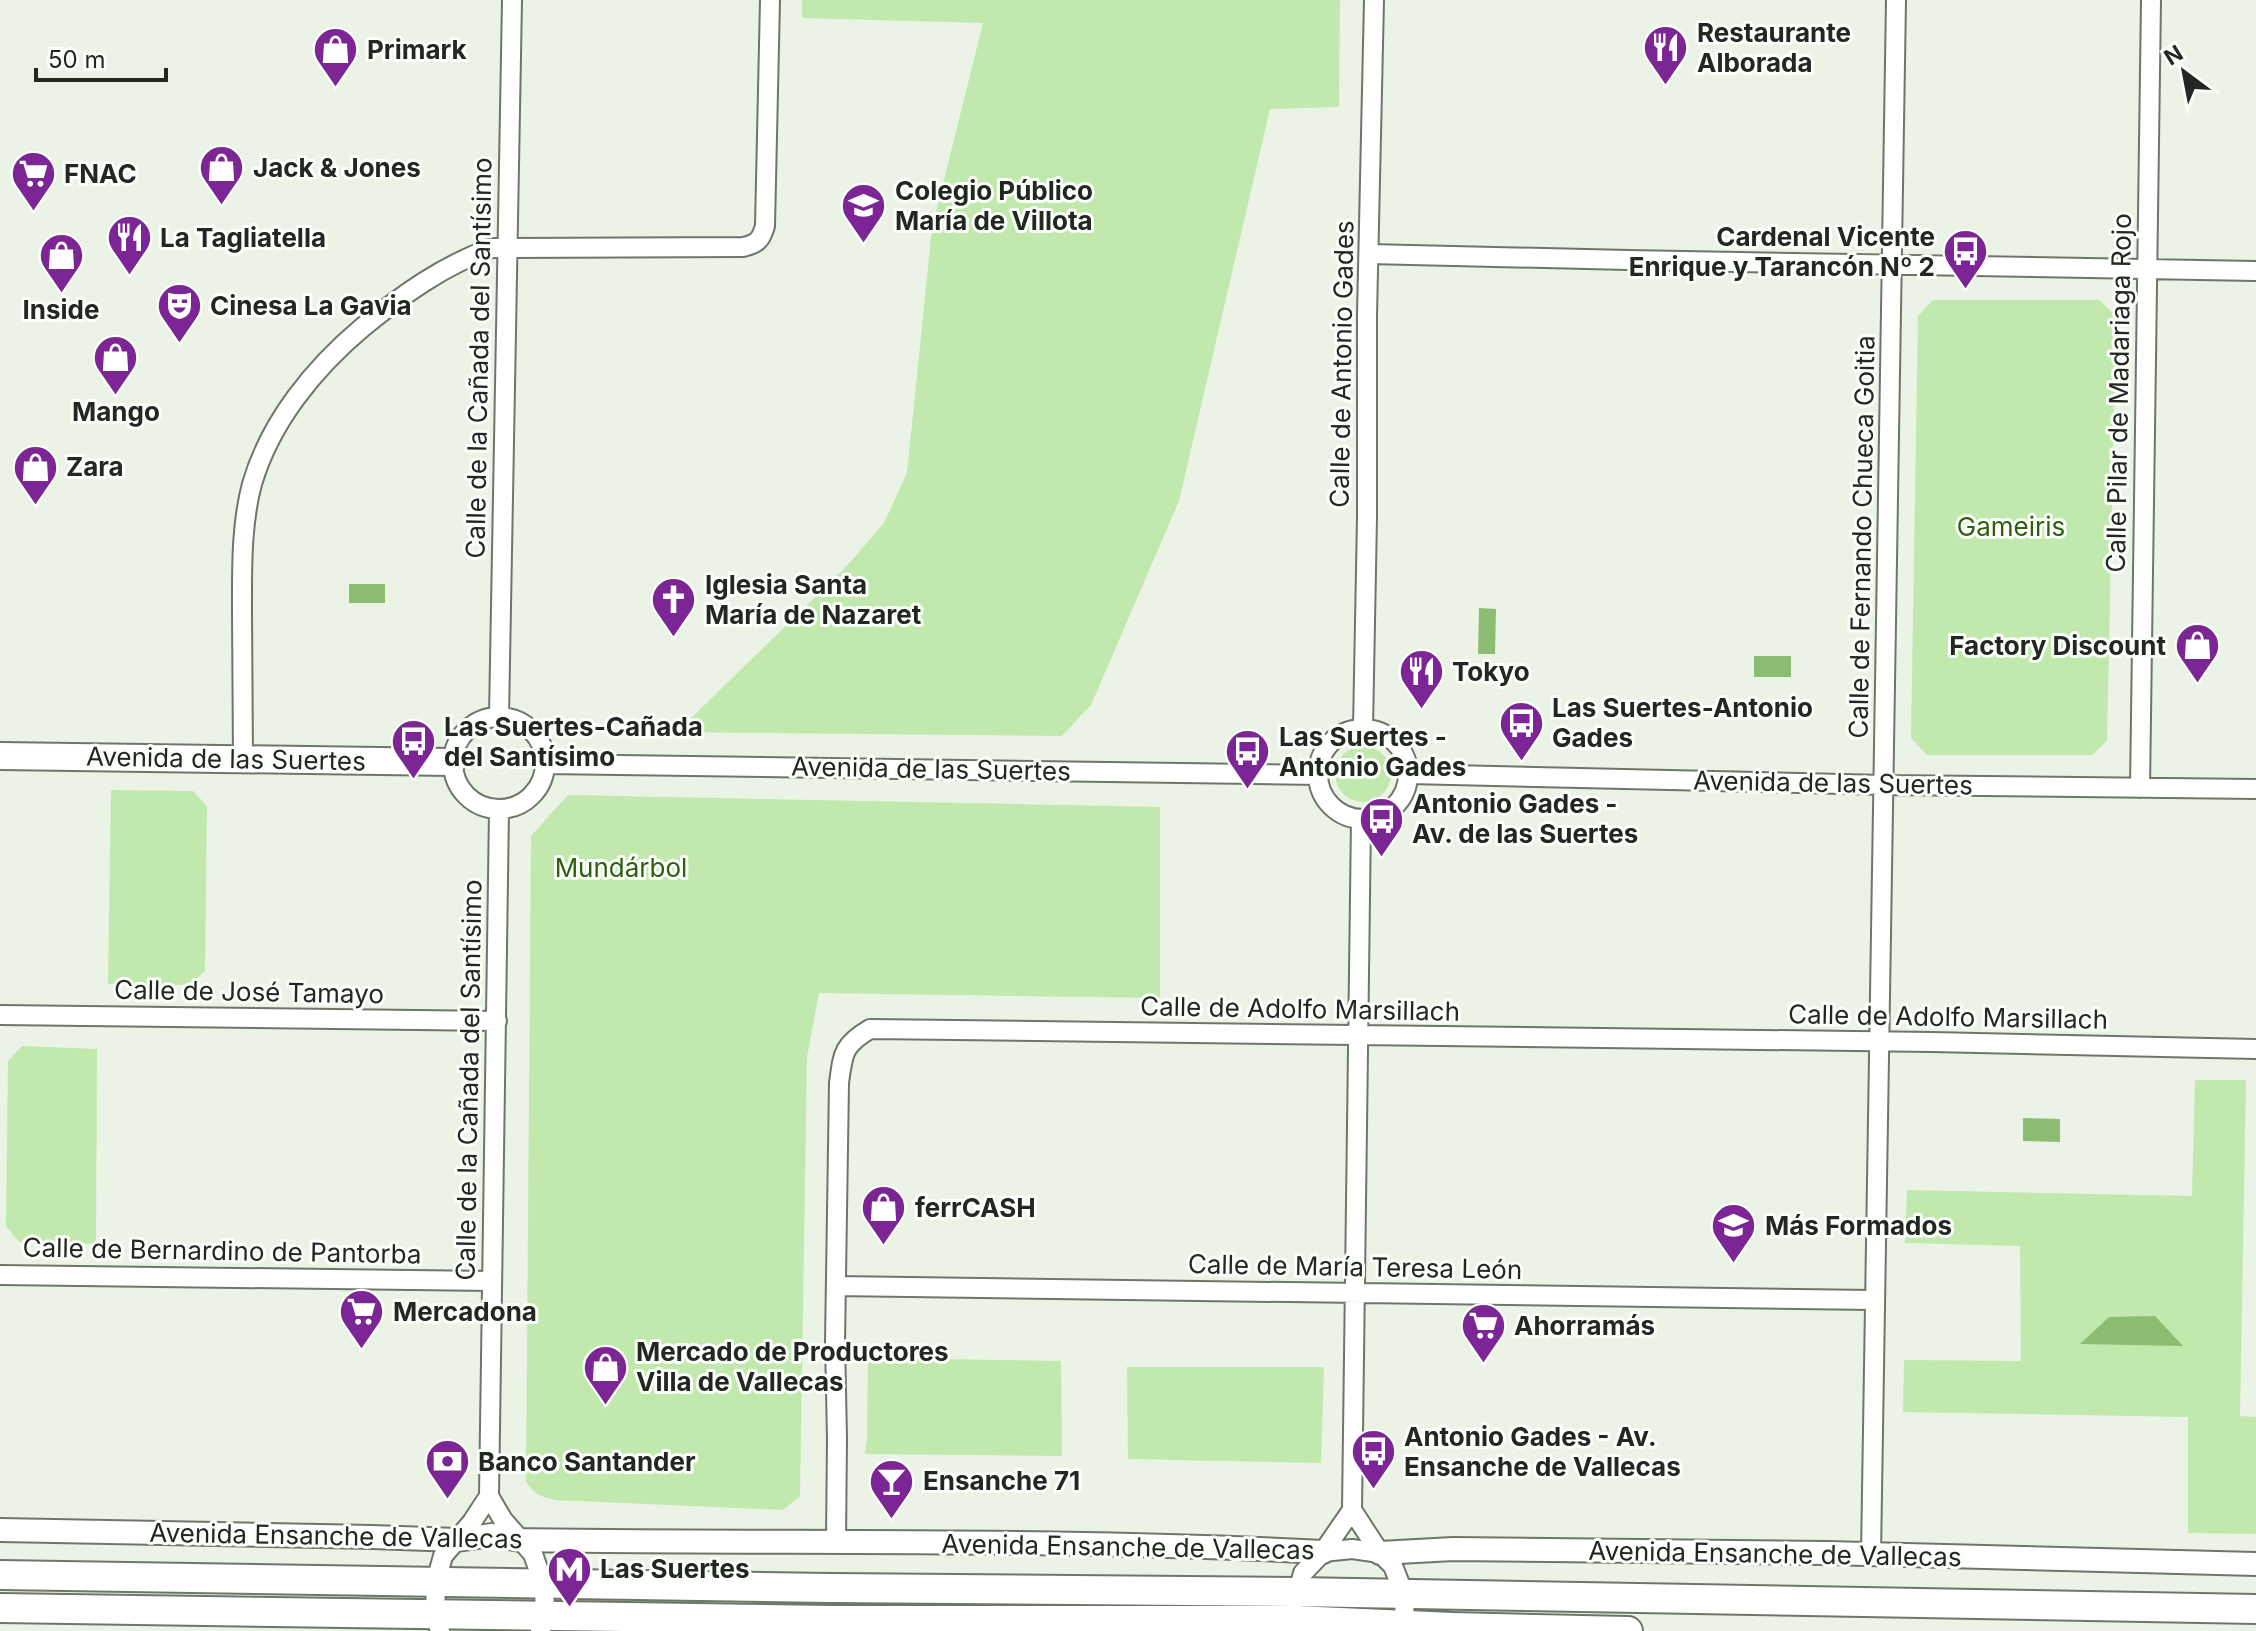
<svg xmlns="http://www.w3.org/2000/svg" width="2256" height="1631" font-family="Inter,sans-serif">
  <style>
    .green { fill: #c1e9ad }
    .water { fill: #8cbd72 }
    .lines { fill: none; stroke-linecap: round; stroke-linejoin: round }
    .minor-casing { stroke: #6e766a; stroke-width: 22 }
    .tertiary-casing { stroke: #6e766a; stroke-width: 26 }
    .secondary-casing { stroke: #6e766a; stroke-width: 30 }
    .primary-casing { stroke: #6e766a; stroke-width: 32 }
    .minor { stroke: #fff; stroke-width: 18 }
    .tertiary { stroke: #fff; stroke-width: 22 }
    .secondary { stroke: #fff; stroke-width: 26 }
    .primary { stroke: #fff; stroke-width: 28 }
    .labels { text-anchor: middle; stroke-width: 6; stroke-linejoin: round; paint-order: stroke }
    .poi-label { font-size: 26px; font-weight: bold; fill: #232722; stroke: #fbfff9; text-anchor: start }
    .street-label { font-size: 26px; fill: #232722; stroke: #fbfff9 }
    .park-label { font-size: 26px; fill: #305d0f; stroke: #fbfff9 }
  </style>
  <rect width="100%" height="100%" fill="#eaf3e5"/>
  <path class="green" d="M 802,0 L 1340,0 L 1339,107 L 1270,109 L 1179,501 L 1091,705 L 1062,736 L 677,732 L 845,568 L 884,523 L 907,473 L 932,228 L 983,23 L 802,18 Z
    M 1933,300 L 2099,300 L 2116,316 L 2107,741 L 2092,755 L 1927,755 L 1911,738 L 1918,316 Z
    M1335 774a28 28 0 1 1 56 0a28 28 0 1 1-56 0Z
    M 111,790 L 193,791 L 207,806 L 205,971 L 190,985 L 108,984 Z
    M 568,795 L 1160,807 L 1160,998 L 819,993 L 807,1057 L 800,1496 L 783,1510 L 555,1500 C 541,1497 533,1494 526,1481 L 531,836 Z
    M 22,1046 L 97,1049 L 96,1244 L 19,1242 L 6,1226 L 8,1061 Z
    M 2195,1080 L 2246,1080 L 2240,1416 L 2256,1417 L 2256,1534 L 2188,1533 L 2188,1417 L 1903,1412 L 1904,1360 L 2021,1361 L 2020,1246 L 1905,1243 L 1907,1190 L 2192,1196 Z
    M 868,1358 L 1061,1361 L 1062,1456 L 865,1454 L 867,1439 Z
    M 1127,1367 L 1324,1367 L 1321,1463 L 1128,1459 Z"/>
  <path class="water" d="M 349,584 L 385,584 L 385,603 L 349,603 Z
    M 1479,608 L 1496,609 L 1495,654 L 1478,654 Z
    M 1754,656 L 1791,656 L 1791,677 L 1754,677 Z
    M 2023,1118 L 2060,1119 L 2060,1142 L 2023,1141 Z
    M 2155,1316 L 2183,1346 L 2080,1344 L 2109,1317 Z"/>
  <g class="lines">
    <defs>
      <path id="minor" d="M 1369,254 L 1628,260 L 2256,271
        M 499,717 L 512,0
        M453 763a46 46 0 1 1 92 0a46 46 0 1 1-92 0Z
        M 1363,728 L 1367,517 L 1367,315 L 1374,0
        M1318 774a45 45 0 1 1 90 0a45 45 0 1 1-90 0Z
        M 243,758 C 243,709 242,661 242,612 C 242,570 241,525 252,484 C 270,422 314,368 363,327 C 402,295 444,265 492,248 L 743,247 C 757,244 761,240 765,226 L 770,0
        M 545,764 L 1317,775
        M 1409,774 L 1885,785 L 2256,789
        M 2140,788 L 2151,0
        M 0,1015 L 497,1021
        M 0,1275 L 491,1281
        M 836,1286 L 1873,1300
        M 489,1496 L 499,810
        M 1352,1510 L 1380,1553 L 1393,1566 L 1404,1594 L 1405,1631
        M 836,1541 L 837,1439 L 835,1342 L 839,1083 C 843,1053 843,1045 870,1029 L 1932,1042 L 2256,1049
        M 1323,1552 L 1352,1549 L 1380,1553
        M 1871,1555 L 1896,0
        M 1296,1599 L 1303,1573 L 1323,1552 L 1352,1510 L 1361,820
        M 440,1631 L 435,1615 L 436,1581 L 443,1556 L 472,1522 L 489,1496 L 503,1520 L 533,1554 L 543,1583 L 546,1617 L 540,1631"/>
      <path id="tertiary" d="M 0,1530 L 372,1537 L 457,1540 L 492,1535 L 520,1540 C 787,1544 1055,1538 1323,1552
        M 1380,1553 L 1453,1549 L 1827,1553 L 2256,1564"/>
      <path id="secondary" d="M 0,756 L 452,762"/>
      <path id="primary" d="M 0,1575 L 831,1588 L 1297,1592 L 2256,1609
        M 0,1608 L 830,1620 L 1295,1620 L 1452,1627 L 1628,1631"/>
    </defs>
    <use href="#minor" class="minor-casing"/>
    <use href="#tertiary" class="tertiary-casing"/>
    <use href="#secondary" class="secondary-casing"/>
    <use href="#primary" class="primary-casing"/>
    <use href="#minor" class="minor"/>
    <use href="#tertiary" class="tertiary"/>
    <use href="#secondary" class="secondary"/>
    <use href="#primary" class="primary"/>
  </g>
  <defs>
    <symbol id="restaurant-pin" viewBox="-11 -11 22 30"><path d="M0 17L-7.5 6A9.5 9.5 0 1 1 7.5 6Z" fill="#7c2695" stroke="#fbfff9"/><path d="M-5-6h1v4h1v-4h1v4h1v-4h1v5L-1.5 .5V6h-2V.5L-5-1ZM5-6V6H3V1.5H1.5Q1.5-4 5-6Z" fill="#fff"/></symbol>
    <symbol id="shop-pin" viewBox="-11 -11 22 30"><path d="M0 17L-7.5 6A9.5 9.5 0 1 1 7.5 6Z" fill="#7c2695" stroke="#fbfff9"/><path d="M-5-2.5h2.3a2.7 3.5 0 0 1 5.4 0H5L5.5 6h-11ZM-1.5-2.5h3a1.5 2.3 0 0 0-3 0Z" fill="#fff"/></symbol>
    <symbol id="supermarket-pin" viewBox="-11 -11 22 30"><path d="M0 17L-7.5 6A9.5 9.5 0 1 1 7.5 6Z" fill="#7c2695" stroke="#fbfff9"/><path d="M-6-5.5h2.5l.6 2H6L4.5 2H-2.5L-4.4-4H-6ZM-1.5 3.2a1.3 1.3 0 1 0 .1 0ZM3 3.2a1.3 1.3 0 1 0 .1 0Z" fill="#fff"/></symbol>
    <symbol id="school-pin" viewBox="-11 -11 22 30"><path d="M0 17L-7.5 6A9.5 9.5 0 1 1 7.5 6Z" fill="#7c2695" stroke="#fbfff9"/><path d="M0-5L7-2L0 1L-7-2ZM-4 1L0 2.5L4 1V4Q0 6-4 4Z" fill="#fff"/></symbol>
    <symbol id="bus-pin" viewBox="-11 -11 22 30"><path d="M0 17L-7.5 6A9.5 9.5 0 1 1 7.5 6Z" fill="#7c2695" stroke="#fbfff9"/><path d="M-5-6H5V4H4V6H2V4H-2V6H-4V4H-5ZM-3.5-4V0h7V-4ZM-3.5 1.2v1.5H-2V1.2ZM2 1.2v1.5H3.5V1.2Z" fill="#fff"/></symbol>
    <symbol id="theatre-pin" viewBox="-11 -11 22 30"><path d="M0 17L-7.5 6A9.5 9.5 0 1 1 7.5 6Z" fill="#7c2695" stroke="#fbfff9"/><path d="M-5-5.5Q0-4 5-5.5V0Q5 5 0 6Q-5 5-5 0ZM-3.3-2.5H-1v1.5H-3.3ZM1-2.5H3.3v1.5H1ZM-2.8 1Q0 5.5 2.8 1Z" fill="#fff"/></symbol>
    <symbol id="church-pin" viewBox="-11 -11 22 30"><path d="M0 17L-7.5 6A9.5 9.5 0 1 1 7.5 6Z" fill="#7c2695" stroke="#fbfff9"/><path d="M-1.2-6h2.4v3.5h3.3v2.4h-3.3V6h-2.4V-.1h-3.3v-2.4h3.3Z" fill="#fff"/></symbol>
    <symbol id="bank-pin" viewBox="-11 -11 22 30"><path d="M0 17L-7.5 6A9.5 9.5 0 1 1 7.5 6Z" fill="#7c2695" stroke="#fbfff9"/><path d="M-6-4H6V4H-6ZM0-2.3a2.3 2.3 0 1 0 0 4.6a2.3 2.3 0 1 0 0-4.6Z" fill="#fff"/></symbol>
    <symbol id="bar-pin" viewBox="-11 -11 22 30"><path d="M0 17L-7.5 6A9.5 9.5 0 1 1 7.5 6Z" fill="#7c2695" stroke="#fbfff9"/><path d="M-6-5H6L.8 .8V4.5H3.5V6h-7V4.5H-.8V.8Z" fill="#fff"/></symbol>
    <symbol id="metro-pin" viewBox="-11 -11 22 30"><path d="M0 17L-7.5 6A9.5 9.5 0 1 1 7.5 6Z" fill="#7c2695" stroke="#fbfff9"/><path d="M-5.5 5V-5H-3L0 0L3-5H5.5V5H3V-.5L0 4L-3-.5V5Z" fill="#fff"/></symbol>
  </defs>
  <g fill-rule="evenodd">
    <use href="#restaurant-pin" x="1640" y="22" width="51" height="69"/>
    <use href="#shop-pin" x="310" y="24" width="51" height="69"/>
    <use href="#shop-pin" x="196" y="142" width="51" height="69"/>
    <use href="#supermarket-pin" x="8" y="148" width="51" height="69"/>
    <use href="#school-pin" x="838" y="180" width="51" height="69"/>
    <use href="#restaurant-pin" x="104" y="212" width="51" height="69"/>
    <use href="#bus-pin" x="1940" y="226" width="51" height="69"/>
    <use href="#shop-pin" x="36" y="230" width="51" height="69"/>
    <use href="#theatre-pin" x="154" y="280" width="51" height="69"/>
    <use href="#shop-pin" x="90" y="332" width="51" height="69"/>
    <use href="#shop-pin" x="10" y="442" width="51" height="69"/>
    <use href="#church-pin" x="648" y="574" width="51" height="69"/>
    <use href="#shop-pin" x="2172" y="620" width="51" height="69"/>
    <use href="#restaurant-pin" x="1396" y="646" width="51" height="69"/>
    <use href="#bus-pin" x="1496" y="698" width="51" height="69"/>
    <use href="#bus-pin" x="388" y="716" width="51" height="69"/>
    <use href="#bus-pin" x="1222" y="726" width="51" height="69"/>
    <use href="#bus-pin" x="1356" y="794" width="51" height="69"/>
    <use href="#shop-pin" x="858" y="1182" width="51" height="69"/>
    <use href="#school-pin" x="1708" y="1200" width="51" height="69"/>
    <use href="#supermarket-pin" x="336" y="1286" width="51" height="69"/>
    <use href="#supermarket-pin" x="1458" y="1300" width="51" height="69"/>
    <use href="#shop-pin" x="580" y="1342" width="51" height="69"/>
    <use href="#bus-pin" x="1348" y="1426" width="51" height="69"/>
    <use href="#bank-pin" x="422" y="1436" width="51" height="69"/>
    <use href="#bar-pin" x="866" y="1456" width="51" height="69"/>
    <use href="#metro-pin" x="544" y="1544" width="51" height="69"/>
  </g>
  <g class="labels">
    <g class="poi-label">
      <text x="1697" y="42">Restaurante<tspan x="1697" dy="30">Alborada</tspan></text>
      <text x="367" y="59">Primark</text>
      <text x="253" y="177">Jack &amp; Jones</text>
      <text x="64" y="183">FNAC</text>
      <text x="895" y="200">Colegio Público<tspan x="895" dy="30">María de Villota</tspan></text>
      <text x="1935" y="246" text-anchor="end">Cardenal Vicente<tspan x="1935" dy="30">Enrique y Tarancón Nº 2</tspan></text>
      <text x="160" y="247">La Tagliatella</text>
      <text x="210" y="315">Cinesa La Gavia</text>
      <text x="61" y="319" text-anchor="middle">Inside</text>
      <text x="116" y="421" text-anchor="middle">Mango</text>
      <text x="66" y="476">Zara</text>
      <text x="705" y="594">Iglesia Santa<tspan x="705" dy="30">María de Nazaret</tspan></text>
      <text x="2166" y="655" text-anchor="end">Factory Discount</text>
      <text x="1452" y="681">Tokyo</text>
      <text x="1552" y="717">Las Suertes-Antonio<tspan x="1552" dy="30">Gades</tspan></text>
      <text x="444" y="736">Las Suertes-Cañada<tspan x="444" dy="30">del Santísimo</tspan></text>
      <text x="1279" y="746">Las Suertes -<tspan x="1279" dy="30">Antonio Gades</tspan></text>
      <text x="1412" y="813">Antonio Gades -<tspan x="1412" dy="30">Av. de las Suertes</tspan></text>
      <text x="915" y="1217">ferrCASH</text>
      <text x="1765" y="1235">Más Formados</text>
      <text x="393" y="1321">Mercadona</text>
      <text x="1514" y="1335">Ahorramás</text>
      <text x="636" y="1361">Mercado de Productores<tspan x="636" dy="30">Villa de Vallecas</tspan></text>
      <text x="1404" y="1446">Antonio Gades - Av.<tspan x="1404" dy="30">Ensanche de Vallecas</tspan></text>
      <text x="478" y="1471">Banco Santander</text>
      <text x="923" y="1490">Ensanche 71</text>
      <text x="600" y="1578">Las Suertes</text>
    </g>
    <g class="street-label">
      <text transform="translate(479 358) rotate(-89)" y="9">Calle de la Cañada del Santísimo</text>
      <text transform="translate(1342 364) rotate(-89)" y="9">Calle de Antonio Gades</text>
      <text transform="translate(2119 393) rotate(-89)" y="9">Calle Pilar de Madariaga Rojo</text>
      <text transform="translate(1862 537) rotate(-89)" y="9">Calle de Fernando Chueca Goitia</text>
      <text transform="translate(226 759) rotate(1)" y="9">Avenida de las Suertes</text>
      <text transform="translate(931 769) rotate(1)" y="9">Avenida de las Suertes</text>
      <text transform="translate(1833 783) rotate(1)" y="9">Avenida de las Suertes</text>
      <text transform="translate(249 992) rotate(1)" y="9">Calle de José Tamayo</text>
      <text transform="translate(1300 1009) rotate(1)" y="9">Calle de Adolfo Marsillach</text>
      <text transform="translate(1948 1017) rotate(1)" y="9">Calle de Adolfo Marsillach</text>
      <text transform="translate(469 1080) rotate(-89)" y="9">Calle de la Cañada del Santísimo</text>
      <text transform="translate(222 1251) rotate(1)" y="9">Calle de Bernardino de Pantorba</text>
      <text transform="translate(1355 1267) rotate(1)" y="9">Calle de María Teresa León</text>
      <text transform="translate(336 1536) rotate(1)" y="9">Avenida Ensanche de Vallecas</text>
      <text transform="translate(1128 1547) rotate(1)" y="9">Avenida Ensanche de Vallecas</text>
      <text transform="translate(1775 1554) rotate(1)" y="9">Avenida Ensanche de Vallecas</text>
    </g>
    <g class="park-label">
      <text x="2011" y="536">Gameiris</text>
      <text x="621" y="877">Mundárbol</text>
    </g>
  </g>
  <g transform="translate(2184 72) rotate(328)" stroke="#fbfff9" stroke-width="6" paint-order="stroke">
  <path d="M0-6L14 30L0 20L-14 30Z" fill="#232722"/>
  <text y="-12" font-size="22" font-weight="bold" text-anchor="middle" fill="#232722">N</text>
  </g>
  <path d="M36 68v12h130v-12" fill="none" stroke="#232722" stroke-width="4"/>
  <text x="48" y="68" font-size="24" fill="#232722" stroke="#fbfff9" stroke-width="6" paint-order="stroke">50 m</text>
</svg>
